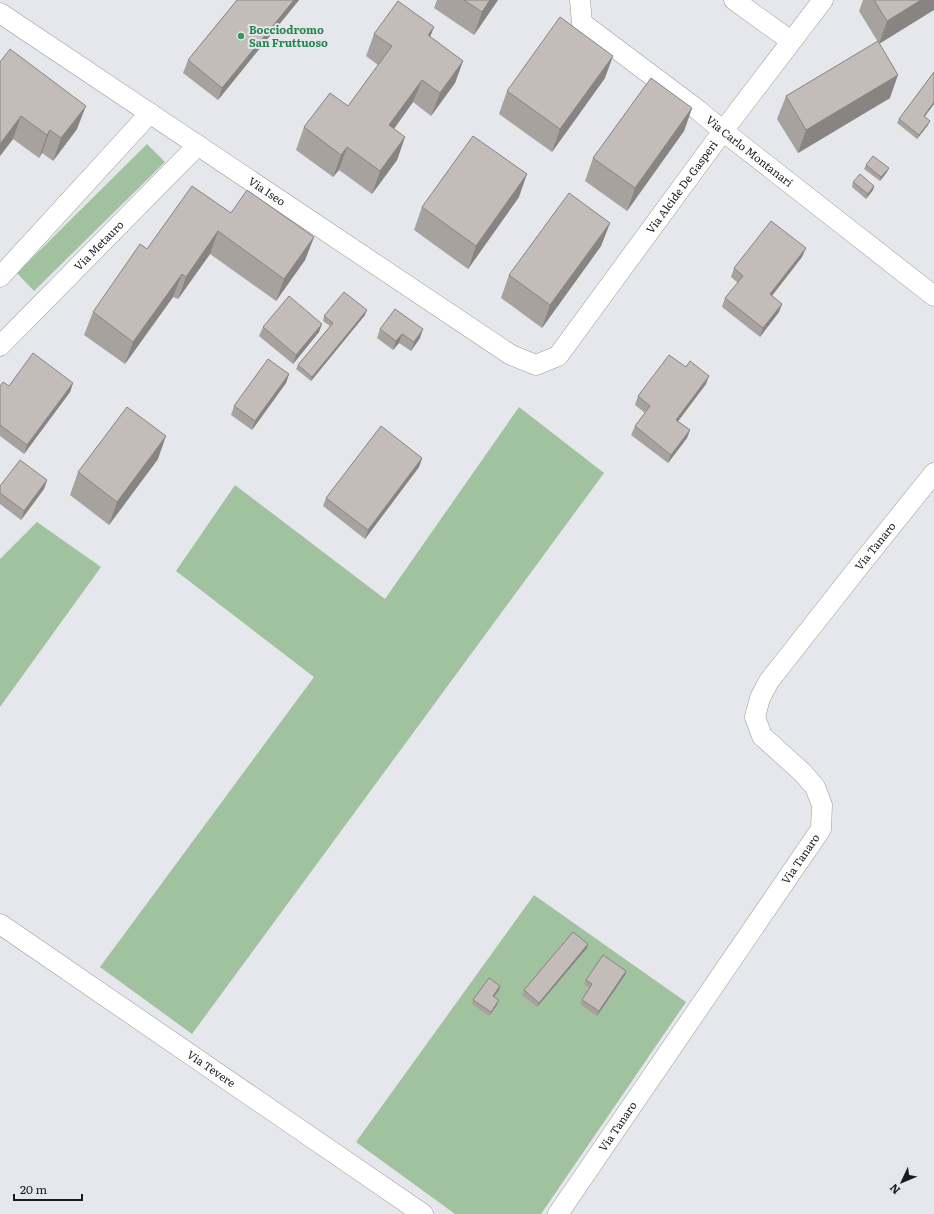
<svg xmlns="http://www.w3.org/2000/svg" width="934" height="1214" font-family="Literata,serif">
  <style>
    .green { fill: #a1c29e }
    .lines { fill: none; stroke-linecap: round; stroke-linejoin: round }
    .street-casing { stroke: #999ba1; stroke-width: 21 }
    .street { stroke: #fff; stroke-width: 20 }
    .wall { fill: #a8a29f }
    .shaded-wall { fill: #888482 }
    .building { fill: #c3bcb9; stroke: #888482 }
    .leisure-dot { fill: #2e9e5b; stroke: #e5e7ed; stroke-width: 1.5 }
    .labels { text-anchor: middle; stroke-width: 4; stroke-linejoin: round; paint-order: stroke }
    .leisure-label { font-size: 11px; font-weight: bold; fill: #27864d; stroke: #e5e7ed; text-anchor: start }
    .street-label { font-size: 11px; fill: #1a1b1d; stroke: #e5e7ed }
  </style>
  <rect width="100%" height="100%" fill="#e5e7ed"/>
  <path class="green" d="M 147,144 L 165,162 L 34,291 L 17,273 Z
    M 519,407 L 604,473 L 192,1034 L 100,967 L 314,677 L 176,571 L 235,485 L 385,599 Z
    M 37,522 L 101,567 L 0,707 L 0,559 Z
    M 534,895 L 686,1002 L 541,1214 L 455,1214 L 356,1142 Z"/>
  <g class="lines">
    <defs>
      <g id="street">
        <path id="s1" d="M 580,0 L 582,23 L 698,110 L 723,131 L 934,296"/>
        <path d="M 734,0 L 791,41"/>
        <path id="s2" d="M 0,13 L 511,355 L 536,365 L 558,356 L 723,131 L 823,0"/>
        <path d="M 0,277 L 150,113"/>
        <path id="s3" d="M 0,346 L 198,145"/>
        <path id="s4" d="M 0,924 L 423,1214"/>
        <path id="s5" d="M 558,1214 L 821,829 L 822,805 L 815,787 L 803,773 L 762,736 L 755,717 L 760,698 L 769,681 L 861,564 L 934,473"/>
      </g>
    </defs>
    <use href="#street" class="street-casing"/>
    <use href="#street" class="street"/>
  </g>
  <path class="wall" d="M 237,0 L 299,0 L 218,100 L 183,73 L 188,60 Z
    M 437,0 L 498,0 L 474,35 L 434,8 Z
    M 863,0 L 934,0 L 879,43 L 890,98 L 798,153 L 777,119 L 786,96 L 878,42 L 859,11 Z
    M 434,27 L 430,37 L 463,61 L 455,83 L 431,116 L 413,102 L 394,129 L 405,137 L 397,160 L 372,194 L 339,170 L 333,177 L 296,150 L 304,127 L 348,106 L 378,65 L 366,56 L 374,34 Z
    M 0,62 L 77,129 L 53,161 L 42,153 L 39,158 L 13,139 L 0,156 Z
    M 934,72 L 934,104 L 925,116 L 928,125 L 917,139 L 897,123 L 899,119 Z
    M 605,78 L 552,152 L 499,114 L 507,91 Z
    M 692,108 L 684,131 L 627,211 L 585,181 L 593,158 Z
    M 866,165 L 887,172 L 880,181 L 864,169 Z
    M 853,182 L 874,186 L 873,190 L 866,199 L 852,187 Z
    M 519,197 L 468,269 L 414,230 L 422,207 Z
    M 231,213 L 314,237 L 305,260 L 276,301 L 210,254 L 178,299 L 173,297 L 125,364 L 84,335 L 93,312 L 147,249 Z
    M 610,223 L 601,246 L 542,328 L 501,298 L 509,275 Z
    M 802,257 L 772,296 L 782,304 L 779,312 L 760,337 L 722,307 L 725,298 L 738,283 L 731,277 L 734,268 Z
    M 365,315 L 311,381 L 296,369 L 298,365 L 330,326 L 323,321 L 324,316 Z
    M 322,324 L 319,332 L 293,364 L 259,336 L 263,327 Z
    M 380,329 L 420,338 L 411,351 L 399,343 L 393,350 L 377,338 Z
    M 289,374 L 286,383 L 252,430 L 231,415 L 234,406 Z
    M 73,383 L 70,392 L 24,454 L 0,436 L 0,386 L 9,386 Z
    M 706,384 L 678,421 L 690,430 L 687,438 L 668,463 L 631,435 L 635,426 L 645,413 L 635,405 L 638,396 Z
    M 422,458 L 419,467 L 365,539 L 323,506 L 326,498 Z
    M 158,459 L 109,525 L 70,495 L 78,472 Z
    M 47,480 L 44,489 L 21,520 L 0,504 L 0,486 Z
    M 588,944 L 587,948 L 537,1007 L 522,995 L 524,990 Z
    M 626,971 L 625,975 L 597,1016 L 580,1004 L 582,1000 L 589,988 L 584,984 L 586,980 Z
    M 500,986 L 499,990 L 494,997 L 497,1005 L 489,1016 L 472,1004 L 473,1000 Z"/>
  <path class="shaded-wall" d="M 294,0 L 299,0 L 218,100 L 222,88 Z
    M 490,0 L 498,0 L 474,35 L 482,12 Z
    M 921,0 L 934,0 L 934,10 L 879,44 L 887,21 Z
    M 434,27 L 425,49 L 428,35 Z
    M 613,56 L 605,78 L 552,152 L 560,129 Z
    M 463,61 L 455,83 L 431,116 L 440,93 Z
    M 898,75 L 890,98 L 798,153 L 806,130 Z
    M 422,80 L 413,102 L 380,148 L 389,125 Z
    M 934,102 L 934,104 L 922,120 L 924,116 Z
    M 86,106 L 77,129 L 53,161 L 61,138 Z
    M 692,108 L 684,131 L 627,211 L 635,188 Z
    M 21,116 L 13,139 L 0,156 L 0,144 Z
    M 930,121 L 928,125 L 917,139 L 919,135 Z
    M 50,130 L 42,153 L 39,158 L 47,135 Z
    M 405,137 L 397,160 L 372,194 L 380,171 Z
    M 347,147 L 339,170 L 333,177 L 341,155 Z
    M 889,168 L 887,172 L 880,181 L 881,177 Z
    M 527,174 L 519,197 L 468,269 L 476,246 Z
    M 874,186 L 873,190 L 866,199 L 868,194 Z
    M 610,223 L 601,246 L 542,328 L 550,305 Z
    M 218,231 L 210,254 L 178,299 L 186,277 Z
    M 314,237 L 305,260 L 276,301 L 284,279 Z
    M 806,248 L 802,257 L 766,303 L 770,294 Z
    M 182,274 L 173,297 L 125,364 L 133,342 Z
    M 782,304 L 779,312 L 760,337 L 763,328 Z
    M 367,310 L 365,315 L 311,381 L 312,377 Z
    M 322,324 L 319,332 L 293,364 L 296,355 Z
    M 423,329 L 420,338 L 411,351 L 414,342 Z
    M 402,334 L 399,343 L 393,350 L 396,341 Z
    M 289,374 L 286,383 L 252,430 L 255,421 Z
    M 709,376 L 706,384 L 673,428 L 676,420 Z
    M 73,383 L 70,392 L 24,454 L 27,445 Z
    M 690,430 L 687,438 L 668,463 L 671,455 Z
    M 166,436 L 158,459 L 109,525 L 117,502 Z
    M 422,458 L 419,467 L 365,539 L 368,530 Z
    M 47,480 L 44,489 L 21,520 L 24,511 Z
    M 588,944 L 587,948 L 537,1007 L 539,1003 Z
    M 626,971 L 625,975 L 597,1016 L 599,1011 Z
    M 500,986 L 499,990 L 491,1001 L 493,996 Z
    M 499,1000 L 497,1005 L 489,1016 L 491,1012 Z"/>
  <path class="building" d="M 237,0 L 294,0 L 222,88 L 188,60 Z
    M 464,0 L 490,0 L 482,12 Z
    M 874,0 L 921,0 L 887,21 Z
    M 398,1 L 434,27 L 428,35 L 463,61 L 440,93 L 422,80 L 389,125 L 405,137 L 380,171 L 347,147 L 341,155 L 304,127 L 330,93 L 348,106 L 392,46 L 374,34 Z
    M 560,17 L 613,56 L 560,129 L 507,91 Z
    M 878,41 L 898,75 L 806,130 L 786,96 Z
    M 10,49 L 86,106 L 61,138 L 50,130 L 47,135 L 21,116 L 0,144 L 0,62 Z
    M 934,72 L 934,102 L 924,116 L 930,121 L 919,135 L 899,119 Z
    M 651,78 L 692,108 L 635,188 L 593,158 Z
    M 473,136 L 527,174 L 476,246 L 422,207 Z
    M 873,156 L 889,168 L 881,177 L 866,165 Z
    M 860,174 L 874,186 L 868,194 L 853,182 Z
    M 192,186 L 231,213 L 247,190 L 314,237 L 284,279 L 218,231 L 186,277 L 182,274 L 133,342 L 93,312 L 140,244 L 147,249 Z
    M 569,193 L 610,223 L 550,305 L 509,275 Z
    M 771,221 L 806,248 L 770,294 L 782,304 L 763,328 L 725,298 L 743,276 L 734,268 Z
    M 344,292 L 367,310 L 312,377 L 298,365 L 333,323 L 324,316 Z
    M 289,296 L 322,324 L 296,355 L 263,327 Z
    M 395,309 L 423,329 L 414,342 L 402,334 L 396,341 L 380,329 Z
    M 33,353 L 73,383 L 27,445 L 0,425 L 0,386 L 3,382 L 9,386 Z
    M 669,355 L 686,367 L 690,361 L 709,376 L 676,420 L 690,430 L 671,455 L 635,426 L 650,406 L 638,396 Z
    M 268,359 L 289,374 L 255,421 L 234,406 Z
    M 127,407 L 166,436 L 117,502 L 78,472 Z
    M 381,426 L 422,458 L 368,530 L 326,498 Z
    M 20,460 L 47,480 L 24,511 L 0,493 L 0,486 Z
    M 573,932 L 588,944 L 539,1003 L 524,990 Z
    M 603,955 L 626,971 L 599,1011 L 582,1000 L 592,984 L 586,980 Z
    M 489,978 L 500,986 L 493,996 L 499,1000 L 491,1012 L 473,1000 Z"/>
  <circle class="leisure-dot" cx="241" cy="36" r="4"/>
  <g class="labels">
    <g class="leisure-label">
      <text x="249" y="34">Bocciodromo<tspan x="249" dy="13">San Fruttuoso</tspan></text>
    </g>
    <g class="street-label">
      <text dy="4" stroke="none"><textPath href="#s1" startOffset="234">Via Carlo Montanari</textPath></text>
      <text dy="4" stroke="none"><textPath href="#s2" startOffset="875">Via Alcide De Gasperi</textPath></text>
      <text dy="4" stroke="none"><textPath href="#s2" startOffset="321">Via Iseo</textPath></text>
      <text dy="4" stroke="none"><textPath href="#s3" startOffset="141">Via Metauro</textPath></text>
      <text dy="4" stroke="none"><textPath href="#s5" startOffset="814">Via Tanaro</textPath></text>
      <text dy="4" stroke="none"><textPath href="#s5" startOffset="430">Via Tanaro</textPath></text>
      <text dy="4" stroke="none"><textPath href="#s4" startOffset="256">Via Tevere</textPath></text>
      <text dy="4" stroke="none"><textPath href="#s5" startOffset="106">Via Tanaro</textPath></text>
    </g>
  </g>
  <g transform="translate(902 1182) rotate(226)" stroke="#e5e7ed" stroke-width="3" paint-order="stroke">
  <path d="M0-3L7 15L0 10L-7 15Z" fill="#1a1b1d"/>
  <text y="-6" font-size="11" font-weight="bold" text-anchor="middle" fill="#1a1b1d">N</text>
  </g>
  <path d="M14 1194v6h68v-6" fill="none" stroke="#1a1b1d" stroke-width="2"/>
  <text x="20" y="1194" font-size="12" fill="#1a1b1d" stroke="#e5e7ed" stroke-width="3" paint-order="stroke">20 m</text>
</svg>
